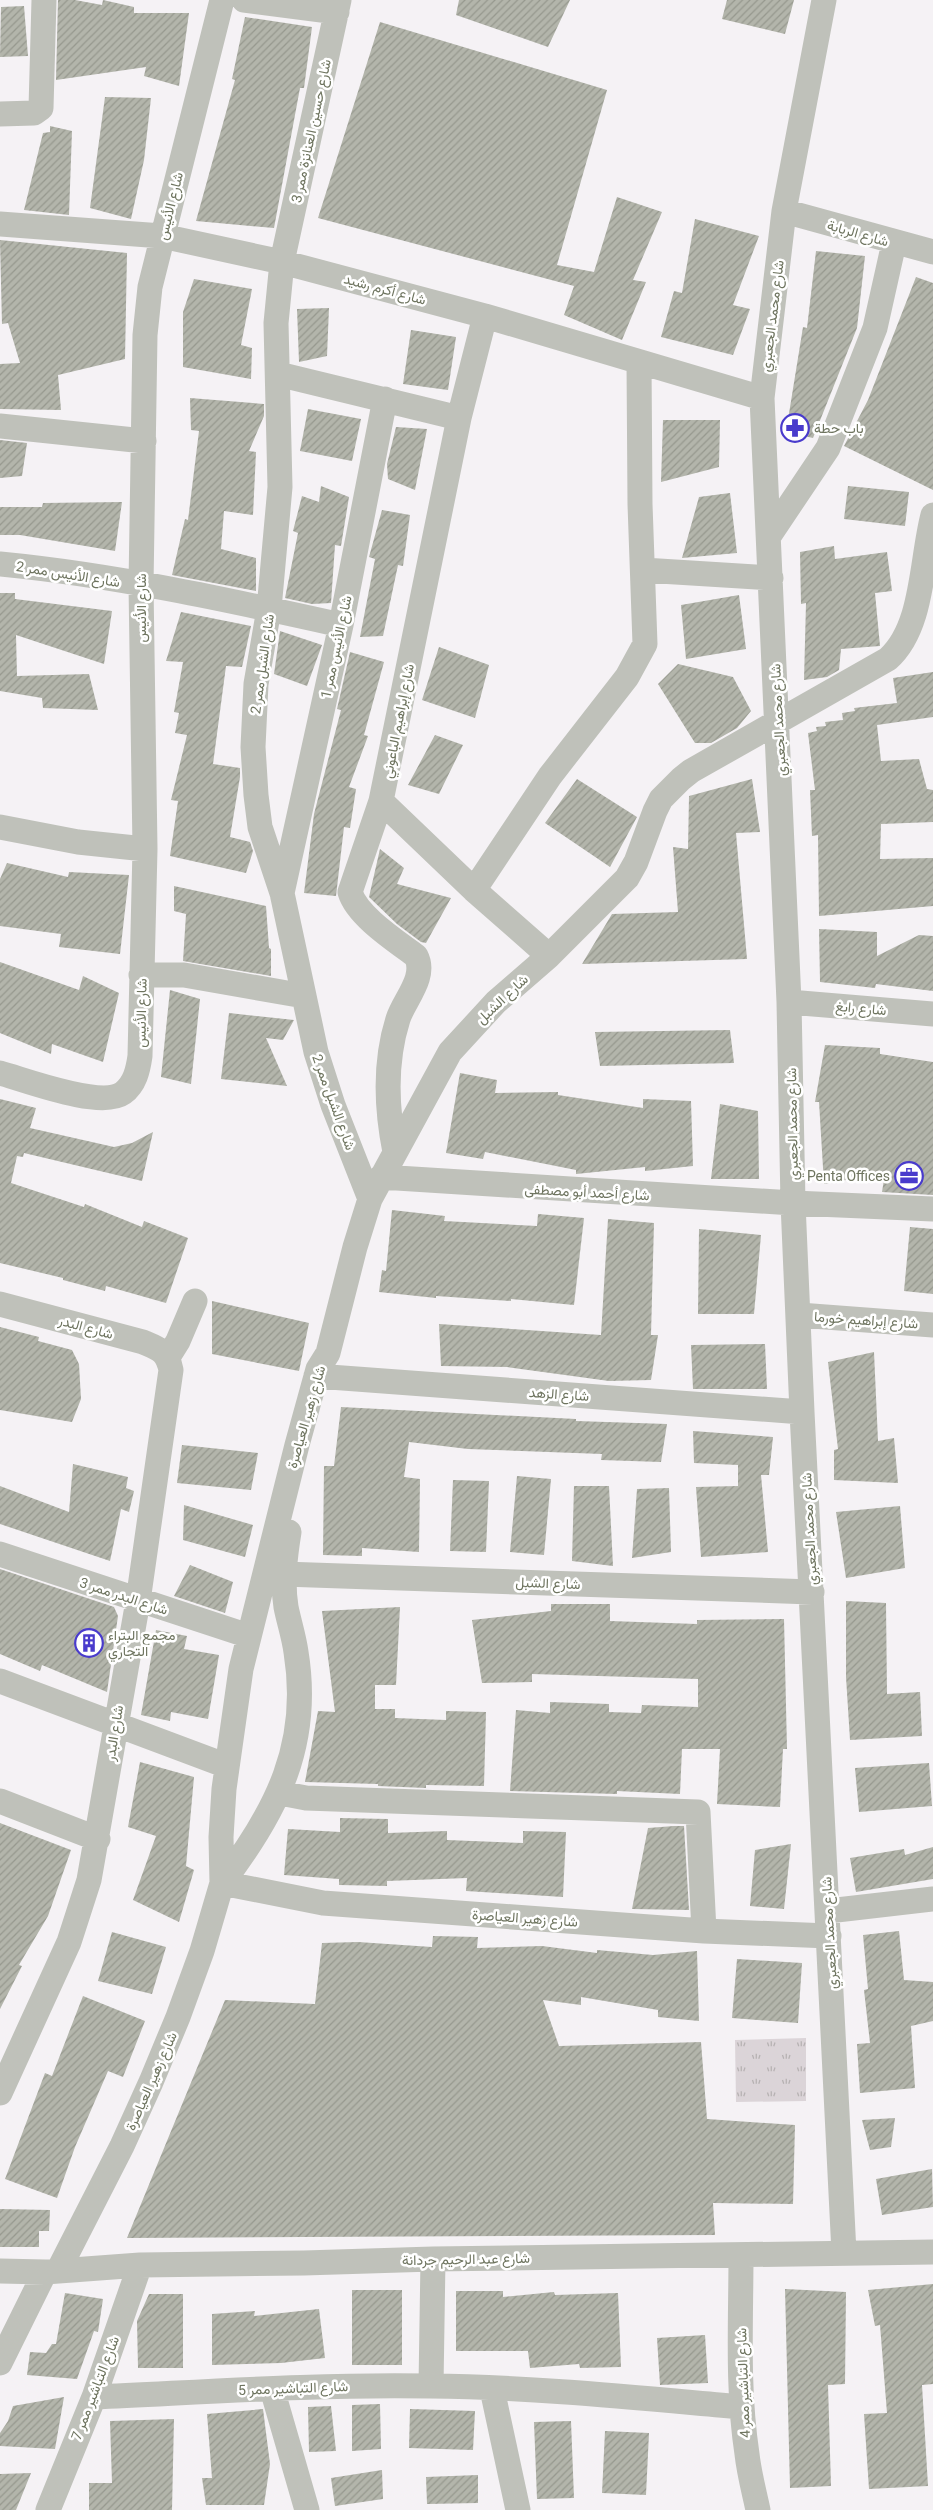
<svg xmlns="http://www.w3.org/2000/svg" width="933" height="2510" font-family="Roboto,Vazirmatn,sans-serif">
  <style>
    .grass { fill: url(#grass-tufts) }
    .building { fill: url(#building-hatch) }
    .lines { fill: none; stroke-linecap: round; stroke-linejoin: round }
    .minor { stroke: #bfc1ba; stroke-width: 25 }
    .labels { text-anchor: middle; stroke-width: 5; stroke-linejoin: round; paint-order: stroke }
    .street-label { font-size: 14px; fill: #6e745f; stroke: #fff }
    .poi-label { font-size: 14px; fill: #6e745f; stroke: #fff; text-anchor: start }
  </style>
  <defs>
    <pattern id="grass-tufts" width="24" height="20" patternUnits="userSpaceOnUse" patternTransform="scale(1.25)"><rect width="24" height="20" fill="#dbd4d8"/><path d="M3 7l-1-3M5 7V3M7 7l1-3M15 17l-1-3M17 17v-4M19 17l1-3" fill="none" stroke="#b6b1b2"/></pattern>
    <pattern id="building-hatch" width="6" height="6" patternUnits="userSpaceOnUse" patternTransform="scale(1.25)"><rect width="6" height="6" fill="#b3b5ab"/><path d="M-1 1l2-2M0 6l6-6M5 7l2-2" fill="none" stroke="#96988e"/></pattern>
  </defs>
  <rect width="100%" height="100%" fill="#f5f2f5"/>
  <path class="grass" d="M 806,2038 L 806,2101 L 736,2102 L 735,2040 Z"/>
  <path class="building" d="M 58,0 L 75,0 L 102,5 L 103,0 L 134,7 L 134,13 L 189,13 L 179,86 L 144,76 L 146,67 L 56,80 Z
    M 459,0 L 570,0 L 548,47 L 456,15 Z
    M 727,0 L 794,0 L 785,34 L 722,19 Z
    M 24,6 L 28,56 L 0,57 L 1,7 Z
    M 245,17 L 312,27 L 304,88 L 300,88 L 274,228 L 196,221 L 235,80 L 232,79 Z
    M 380,22 L 607,90 L 557,265 L 594,272 L 617,197 L 662,212 L 633,280 L 646,282 L 622,340 L 564,315 L 574,286 L 318,218 Z
    M 105,97 L 151,98 L 144,160 L 131,219 L 90,208 Z
    M 50,126 L 72,131 L 69,215 L 24,210 L 43,133 L 50,132 Z
    M 695,219 L 759,236 L 733,305 L 750,309 L 733,355 L 661,337 L 674,291 L 682,293 Z
    M 0,240 L 127,253 L 125,359 L 58,375 L 61,410 L 0,409 L 0,364 L 20,363 L 8,323 L 2,324 Z
    M 816,251 L 865,256 L 857,328 L 813,438 L 786,432 L 803,327 L 807,328 Z
    M 916,277 L 933,283 L 933,490 L 844,446 L 868,400 Z
    M 194,279 L 252,289 L 241,345 L 252,348 L 251,379 L 183,367 L 183,312 Z
    M 329,308 L 327,356 L 299,362 L 297,309 Z
    M 411,330 L 456,337 L 448,390 L 403,384 Z
    M 190,398 L 264,404 L 264,416 L 249,451 L 256,452 L 253,515 L 224,511 L 221,549 L 256,558 L 256,591 L 172,575 L 185,519 L 188,520 L 199,431 L 191,430 Z
    M 308,409 L 361,419 L 352,461 L 300,451 Z
    M 663,420 L 720,420 L 719,467 L 661,482 Z
    M 396,427 L 427,429 L 415,490 L 388,479 L 387,464 Z
    M 0,440 L 27,443 L 22,476 L 0,478 Z
    M 321,486 L 349,497 L 341,546 L 335,545 L 331,603 L 312,604 L 285,598 L 298,533 L 293,531 L 302,496 L 319,502 Z
    M 848,486 L 909,492 L 905,526 L 844,519 Z
    M 730,493 L 737,553 L 682,558 L 699,497 Z
    M 122,502 L 115,551 L 20,535 L 0,535 L 0,507 L 42,507 L 43,503 Z
    M 382,510 L 410,515 L 403,566 L 398,565 L 383,636 L 360,637 L 375,559 L 369,557 Z
    M 834,546 L 835,559 L 887,552 L 892,591 L 875,593 L 880,646 L 841,649 L 839,670 L 827,677 L 804,680 L 806,603 L 801,604 L 800,552 Z
    M 0,593 L 15,593 L 15,599 L 112,611 L 104,664 L 16,635 L 17,676 L 89,674 L 98,710 L 43,708 L 42,698 L 0,691 Z
    M 739,595 L 746,649 L 686,659 L 681,605 Z
    M 181,612 L 251,626 L 242,667 L 226,666 L 213,764 L 240,768 L 240,777 L 230,837 L 250,842 L 253,851 L 246,873 L 170,856 L 178,801 L 171,800 L 187,735 L 175,733 L 179,713 L 174,712 L 183,662 L 166,661 Z
    M 280,631 L 322,645 L 307,686 L 274,674 Z
    M 439,647 L 489,665 L 475,718 L 422,700 Z
    M 350,652 L 384,662 L 364,735 L 368,736 L 349,787 L 356,789 L 350,828 L 344,827 L 336,896 L 304,893 L 314,814 L 341,710 L 337,709 Z
    M 678,664 L 733,677 L 751,711 L 737,728 L 711,743 L 695,743 L 658,684 Z
    M 933,672 L 933,717 L 877,725 L 881,761 L 919,759 L 927,789 L 933,790 L 933,822 L 881,824 L 880,859 L 933,858 L 933,906 L 819,916 L 818,835 L 812,836 L 810,790 L 815,790 L 808,733 L 817,731 L 816,727 L 826,726 L 825,722 L 843,720 L 842,713 L 855,711 L 854,708 L 897,703 L 893,678 Z
    M 435,735 L 463,745 L 439,794 L 408,785 Z
    M 577,779 L 637,817 L 610,867 L 545,823 Z
    M 752,779 L 760,832 L 736,833 L 747,959 L 582,964 L 612,914 L 678,912 L 673,847 L 688,849 L 689,796 Z
    M 380,849 L 404,868 L 397,884 L 451,898 L 426,943 L 421,942 L 397,924 L 369,897 Z
    M 7,863 L 68,877 L 69,872 L 129,875 L 120,954 L 59,947 L 61,934 L 0,926 L 0,879 Z
    M 174,886 L 266,906 L 269,948 L 271,949 L 271,976 L 183,961 L 186,914 L 174,911 Z
    M 819,929 L 877,932 L 877,956 L 919,935 L 933,936 L 933,991 L 876,984 L 875,988 L 820,982 Z
    M 0,962 L 79,990 L 83,976 L 119,993 L 103,1062 L 52,1044 L 51,1054 L 0,1033 Z
    M 170,990 L 200,999 L 191,1084 L 161,1077 Z
    M 229,1013 L 294,1020 L 283,1040 L 266,1038 L 287,1086 L 221,1079 Z
    M 730,1030 L 734,1063 L 600,1066 L 595,1032 Z
    M 825,1045 L 880,1048 L 880,1054 L 933,1062 L 933,1195 L 882,1192 L 885,1173 L 824,1184 L 819,1102 L 815,1102 Z
    M 460,1073 L 497,1080 L 495,1093 L 558,1092 L 558,1095 L 643,1108 L 643,1099 L 691,1101 L 693,1166 L 645,1171 L 645,1167 L 576,1174 L 576,1170 L 485,1152 L 483,1159 L 446,1153 Z
    M 0,1099 L 36,1108 L 30,1128 L 114,1147 L 132,1143 L 153,1132 L 142,1181 L 24,1153 L 23,1157 L 17,1156 L 11,1183 L 84,1207 L 85,1204 L 142,1227 L 144,1221 L 188,1238 L 166,1303 L 106,1286 L 105,1291 L 63,1280 L 63,1278 L 0,1263 Z
    M 720,1104 L 758,1111 L 759,1179 L 711,1179 Z
    M 392,1210 L 445,1216 L 444,1221 L 537,1226 L 538,1214 L 584,1218 L 574,1305 L 511,1299 L 511,1301 L 436,1296 L 436,1298 L 379,1292 L 382,1270 L 386,1271 Z
    M 608,1219 L 654,1223 L 651,1335 L 658,1335 L 651,1380 L 609,1381 L 507,1367 L 441,1366 L 439,1324 L 601,1335 Z
    M 910,1227 L 933,1229 L 933,1294 L 904,1291 Z
    M 699,1229 L 761,1235 L 754,1314 L 698,1314 Z
    M 212,1301 L 309,1323 L 299,1371 L 212,1354 Z
    M 0,1327 L 39,1337 L 38,1341 L 72,1350 L 79,1364 L 81,1399 L 72,1422 L 0,1410 Z
    M 765,1344 L 767,1389 L 693,1389 L 691,1345 Z
    M 874,1352 L 878,1441 L 894,1438 L 898,1483 L 834,1480 L 834,1450 L 838,1449 L 828,1362 Z
    M 341,1407 L 576,1419 L 576,1421 L 667,1424 L 661,1462 L 601,1460 L 602,1454 L 468,1449 L 409,1442 L 404,1477 L 420,1479 L 419,1552 L 362,1548 L 362,1556 L 323,1555 L 324,1466 L 334,1466 Z
    M 693,1431 L 773,1437 L 769,1475 L 761,1475 L 768,1552 L 701,1557 L 696,1487 L 738,1486 L 738,1465 L 694,1463 Z
    M 182,1445 L 258,1453 L 251,1490 L 177,1483 Z
    M 73,1464 L 128,1477 L 126,1488 L 134,1491 L 129,1512 L 121,1509 L 110,1561 L 0,1524 L 0,1486 L 69,1512 Z
    M 517,1476 L 551,1479 L 544,1555 L 510,1552 Z
    M 453,1480 L 489,1481 L 486,1552 L 450,1551 Z
    M 574,1486 L 609,1486 L 613,1566 L 572,1561 Z
    M 669,1488 L 671,1552 L 632,1558 L 637,1489 Z
    M 184,1505 L 253,1525 L 245,1557 L 183,1540 Z
    M 900,1506 L 905,1568 L 846,1578 L 836,1512 Z
    M 190,1565 L 233,1582 L 225,1613 L 174,1596 Z
    M 0,1569 L 114,1607 L 118,1616 L 107,1692 L 42,1665 L 40,1671 L 0,1654 Z
    M 846,1601 L 886,1603 L 887,1694 L 920,1692 L 922,1736 L 850,1740 L 846,1677 Z
    M 551,1604 L 610,1604 L 610,1621 L 697,1624 L 697,1620 L 784,1619 L 787,1749 L 783,1749 L 780,1807 L 717,1804 L 720,1749 L 682,1749 L 680,1794 L 617,1791 L 617,1794 L 510,1791 L 516,1710 L 550,1713 L 550,1702 L 609,1704 L 609,1712 L 641,1713 L 642,1705 L 698,1707 L 698,1679 L 532,1674 L 532,1682 L 482,1683 L 472,1620 L 551,1611 Z
    M 400,1607 L 396,1685 L 375,1685 L 375,1709 L 395,1709 L 395,1718 L 446,1720 L 446,1711 L 486,1712 L 484,1786 L 426,1785 L 426,1788 L 378,1786 L 378,1784 L 305,1782 L 318,1711 L 335,1712 L 322,1611 Z
    M 156,1630 L 187,1636 L 184,1649 L 219,1655 L 208,1719 L 171,1712 L 170,1721 L 141,1715 Z
    M 140,1762 L 194,1777 L 186,1866 L 194,1870 L 179,1922 L 133,1900 L 156,1836 L 128,1827 Z
    M 929,1763 L 932,1806 L 859,1812 L 855,1768 Z
    M 340,1818 L 388,1819 L 388,1833 L 447,1831 L 447,1840 L 523,1843 L 523,1831 L 566,1832 L 563,1897 L 466,1891 L 467,1878 L 387,1881 L 387,1886 L 339,1885 L 339,1879 L 284,1875 L 288,1829 L 340,1832 Z
    M 0,1823 L 71,1850 L 48,1916 L 19,1965 L 22,1966 L 0,2009 Z
    M 674,1826 L 684,1826 L 689,1910 L 632,1909 L 648,1828 Z
    M 791,1844 L 784,1909 L 750,1906 L 755,1850 Z
    M 933,1847 L 933,1879 L 856,1892 L 850,1858 L 904,1849 L 905,1855 Z
    M 899,1931 L 904,1980 L 933,1982 L 933,2021 L 911,2026 L 915,2088 L 860,2093 L 857,2044 L 870,2043 L 864,1990 L 868,1989 L 863,1935 Z
    M 112,1932 L 166,1947 L 152,1994 L 98,1981 Z
    M 433,1936 L 478,1937 L 477,1948 L 542,1946 L 597,1953 L 597,1950 L 653,1955 L 697,1951 L 699,2021 L 658,2017 L 658,2010 L 581,1997 L 581,2005 L 543,2000 L 559,2046 L 701,2042 L 707,2119 L 795,2125 L 793,2204 L 713,2203 L 715,2235 L 127,2238 L 225,2000 L 315,2004 L 322,1943 L 358,1942 L 432,1947 Z
    M 737,1959 L 802,1963 L 798,2023 L 732,2018 Z
    M 83,1996 L 145,2021 L 123,2077 L 108,2071 L 75,2147 L 57,2198 L 5,2179 L 45,2073 L 52,2076 Z
    M 895,2118 L 891,2147 L 870,2150 L 862,2120 Z
    M 932,2169 L 933,2207 L 882,2215 L 876,2179 Z
    M 0,2209 L 50,2210 L 49,2231 L 39,2231 L 39,2247 L 0,2247 Z
    M 933,2284 L 933,2384 L 922,2385 L 928,2486 L 869,2489 L 864,2414 L 887,2413 L 880,2325 L 875,2326 L 868,2290 Z
    M 785,2289 L 846,2292 L 845,2384 L 828,2385 L 831,2486 L 790,2488 Z
    M 352,2290 L 402,2290 L 402,2365 L 352,2365 Z
    M 456,2291 L 503,2291 L 503,2297 L 554,2292 L 555,2295 L 618,2293 L 621,2367 L 580,2368 L 579,2364 L 530,2368 L 528,2351 L 456,2351 Z
    M 65,2293 L 103,2299 L 98,2332 L 94,2331 L 77,2379 L 27,2375 L 30,2352 L 46,2353 L 52,2344 L 56,2344 Z
    M 149,2294 L 183,2294 L 183,2368 L 138,2368 L 137,2321 Z
    M 319,2309 L 325,2358 L 281,2363 L 212,2365 L 212,2314 L 255,2311 L 254,2316 Z
    M 705,2335 L 708,2383 L 660,2385 L 657,2338 Z
    M 64,2397 L 55,2449 L 0,2446 L 0,2433 L 8,2421 L 13,2406 Z
    M 380,2404 L 381,2449 L 352,2451 L 352,2405 Z
    M 331,2406 L 336,2451 L 309,2452 L 308,2407 Z
    M 263,2409 L 270,2464 L 264,2505 L 206,2505 L 202,2478 L 212,2478 L 207,2414 Z
    M 410,2409 L 475,2411 L 473,2450 L 409,2448 Z
    M 174,2419 L 172,2510 L 89,2510 L 89,2483 L 112,2483 L 110,2421 Z
    M 571,2421 L 574,2498 L 537,2499 L 534,2422 Z
    M 605,2431 L 649,2433 L 646,2495 L 602,2493 Z
    M 382,2470 L 383,2499 L 335,2506 L 331,2478 Z
    M 31,2473 L 16,2510 L 0,2510 L 0,2474 Z
    M 478,2475 L 478,2503 L 427,2504 L 426,2477 Z"/>
  <g class="lines">
    <path class="minor" d="M 244,0 L 337,12
      M 339,0 L 282,262 L 276,323 L 280,487 L 269,609 L 256,684 L 253,747 L 256,795 L 260,827 L 282,893 L 316,1052 L 333,1105 L 370,1199
      M 824,0 L 784,211 L 762,398 L 789,1002 L 793,1203 L 802,1412 L 844,2253
      M 0,114 L 34,113 L 41,108 L 44,0
      M 784,211 L 933,252
      M 0,224 L 162,236 L 282,262 L 485,316 L 762,398
      M 485,316 L 459,418 L 381,801 L 474,890 L 549,956
      M 278,374 L 459,418
      M 0,426 L 144,441
      M 769,536 L 828,448 L 875,328 L 894,243
      M 0,564 C 114,575 229,600 341,625
      M 643,570 L 771,578
      M 381,801 L 350,892 C 357,916 396,941 416,956 C 427,977 404,1000 398,1019 C 384,1063 386,1107 395,1152
      M 0,827 L 78,842 L 145,849
      M 474,890 L 550,776 L 627,677 L 645,644 L 640,504 L 639,362
      M 282,893 L 341,625 L 385,399
      M 141,975 L 184,975 L 304,996
      M 789,1002 L 933,1014
      M 0,1073 C 26,1080 101,1109 123,1093 C 135,1084 138,1070 140,1056 L 145,849 L 141,585 L 145,335 L 150,287 L 222,0
      M 381,1177 L 793,1203 L 933,1209
      M 0,1304 L 143,1342 C 160,1349 167,1351 171,1370 L 138,1601 L 89,1880 L 69,1942 L 0,2093
      M 799,1315 L 933,1325
      M 168,1357 L 178,1341 L 195,1301
      M 316,1376 L 802,1412
      M 289,1532 C 285,1557 282,1581 286,1607 C 289,1622 294,1637 296,1652 C 311,1744 277,1811 222,1883 L 323,1903 L 704,1931 L 829,1936
      M 0,1554 L 249,1636
      M 283,1574 L 812,1592
      M 0,1681 L 227,1766
      M 280,1793 L 306,1798 L 698,1812 L 704,1931
      M 0,1801 L 98,1839
      M 828,1911 L 933,1899
      M 741,2255 C 741,2321 737,2388 747,2454 C 749,2473 754,2491 758,2510
      M 0,2271 L 45,2272 L 140,2265 L 304,2263 L 433,2259 L 933,2252
      M 58,2271 L 122,2146 L 151,2082 L 178,2017 L 202,1951 L 222,1883 L 221,1837 L 224,1789 L 241,1669 L 297,1445 L 318,1369 L 328,1353 L 355,1247 L 370,1199 L 450,1052 L 496,1002 L 549,956 L 627,878 L 636,862 L 655,811 L 661,799 L 681,779 L 691,771 L 888,659 C 924,627 921,560 933,515
      M 0,2363 L 45,2272
      M 431,2386 L 433,2259
      M 272,2389 L 307,2510
      M 492,2389 L 518,2510
      M 94,2397 C 206,2392 318,2384 430,2386 C 534,2387 639,2398 742,2407
      M 48,2510 L 94,2397 L 140,2265"/>
  </g>
  <defs>
    <symbol id="pharmacy-ring" viewBox="-11 -11 22 22"><circle r="9.5" fill="#fff" stroke="#493bcc" stroke-width="1.5"/><path d="M-2-6h4v4h4v4h-4v4h-4v-4h-4v-4h4Z" fill="#493bcc"/></symbol>
    <symbol id="office-ring" viewBox="-11 -11 22 22"><circle r="9.5" fill="#fff" stroke="#493bcc" stroke-width="1.5"/><path d="M-6-3h4V-5.5h4V-3h4V5H-6ZM-1-4.5V-3h2v-1.5ZM-6 0V1H6V0Z" fill="#493bcc"/></symbol>
    <symbol id="building-ring" viewBox="-11 -11 22 22"><circle r="9.5" fill="#fff" stroke="#493bcc" stroke-width="1.5"/><path d="M-4-6H4V6H1V3H-1V6H-4ZM-2.5-4.3h1.7v1.8h-1.7ZM.8-4.3h1.7v1.8H.8ZM-2.5-1h1.7V.8h-1.7ZM.8-1h1.7V.8H.8Z" fill="#493bcc"/></symbol>
  </defs>
  <g fill-rule="evenodd">
    <use href="#pharmacy-ring" x="779" y="412" width="32" height="32"/>
    <use href="#office-ring" x="893" y="1160" width="32" height="32"/>
    <use href="#building-ring" x="73" y="1627" width="32" height="32"/>
  </g>
  <g class="labels">
    <g class="street-label">
      <text transform="translate(311 131) rotate(-78)" y="5">شارع حسين العنانزة ممر 3</text>
      <text transform="translate(170 206) rotate(-76)" y="5">شارع الأنيس</text>
      <text transform="translate(858 233) rotate(16)" y="5">شارع الربابة</text>
      <text transform="translate(385 289) rotate(15)" y="5">شارع أكرم رشيد</text>
      <text transform="translate(772 316) rotate(-83)" y="5">شارع محمد الجعبري</text>
      <text transform="translate(68 574) rotate(9)" y="5">شارع الأنيس ممر 2</text>
      <text transform="translate(141 608) rotate(-90)" y="5">شارع الأنيس</text>
      <text transform="translate(336 647) rotate(-78)" y="5">شارع الأنيس ممر 1</text>
      <text transform="translate(262 664) rotate(-82)" y="5">شارع الشبل ممر 2</text>
      <text transform="translate(778 720) rotate(-93)" y="5">شارع محمد الجعبري</text>
      <text transform="translate(398 721) rotate(-79)" y="5">شارع إبراهيم الباعوني</text>
      <text transform="translate(502 999) rotate(-43)" y="5">شارع الشبل</text>
      <text transform="translate(861 1008) rotate(5)" y="5">شارع رابغ</text>
      <text transform="translate(141 1013) rotate(-89)" y="5">شارع الأنيس</text>
      <text transform="translate(334 1102) rotate(70)" y="5">شارع الشبل ممر 2</text>
      <text transform="translate(792 1124) rotate(-91)" y="5">شارع محمد الجعبري</text>
      <text transform="translate(587 1192) rotate(3)" y="5">شارع أحمد أبو مصطفى</text>
      <text transform="translate(866 1320) rotate(4)" y="5">شارع إبراهيم خورما</text>
      <text transform="translate(86 1327) rotate(15)" y="5">شارع البدر</text>
      <text transform="translate(559 1394) rotate(4)" y="5">شارع الزهد</text>
      <text transform="translate(306 1417) rotate(-74)" y="5">شارع زهير العياصرة</text>
      <text transform="translate(809 1529) rotate(-93)" y="5">شارع محمد الجعبري</text>
      <text transform="translate(548 1583) rotate(2)" y="5">شارع الشبل</text>
      <text transform="translate(124 1596) rotate(18)" y="5">شارع البدر ممر 3</text>
      <text transform="translate(114 1733) rotate(-81)" y="5">شارع البدر</text>
      <text transform="translate(525 1918) rotate(4)" y="5">شارع زهير العياصرة</text>
      <text transform="translate(829 1933) rotate(-93)" y="5">شارع محمد الجعبري</text>
      <text transform="translate(151 2081) rotate(-66)" y="5">شارع زهير العياصرة</text>
      <text transform="translate(466 2259) rotate(-1)" y="5">شارع عبد الرحيم جردانة</text>
      <text transform="translate(743 2383) rotate(-92)" y="5">شارع التباشير ممر 4</text>
      <text transform="translate(95 2388) rotate(-69)" y="5">شارع التباشير ممر 7</text>
      <text transform="translate(293 2388) rotate(-2)" y="5">شارع التباشير ممر 5</text>
    </g>
    <g class="poi-label">
      <text x="814" y="433">باب حطة</text>
      <text x="890" y="1181" text-anchor="end">Penta Offices</text>
      <text x="108" y="1640">مجمع البتراء<tspan x="108" dy="16">التجاري</tspan></text>
    </g>
  </g>
</svg>
